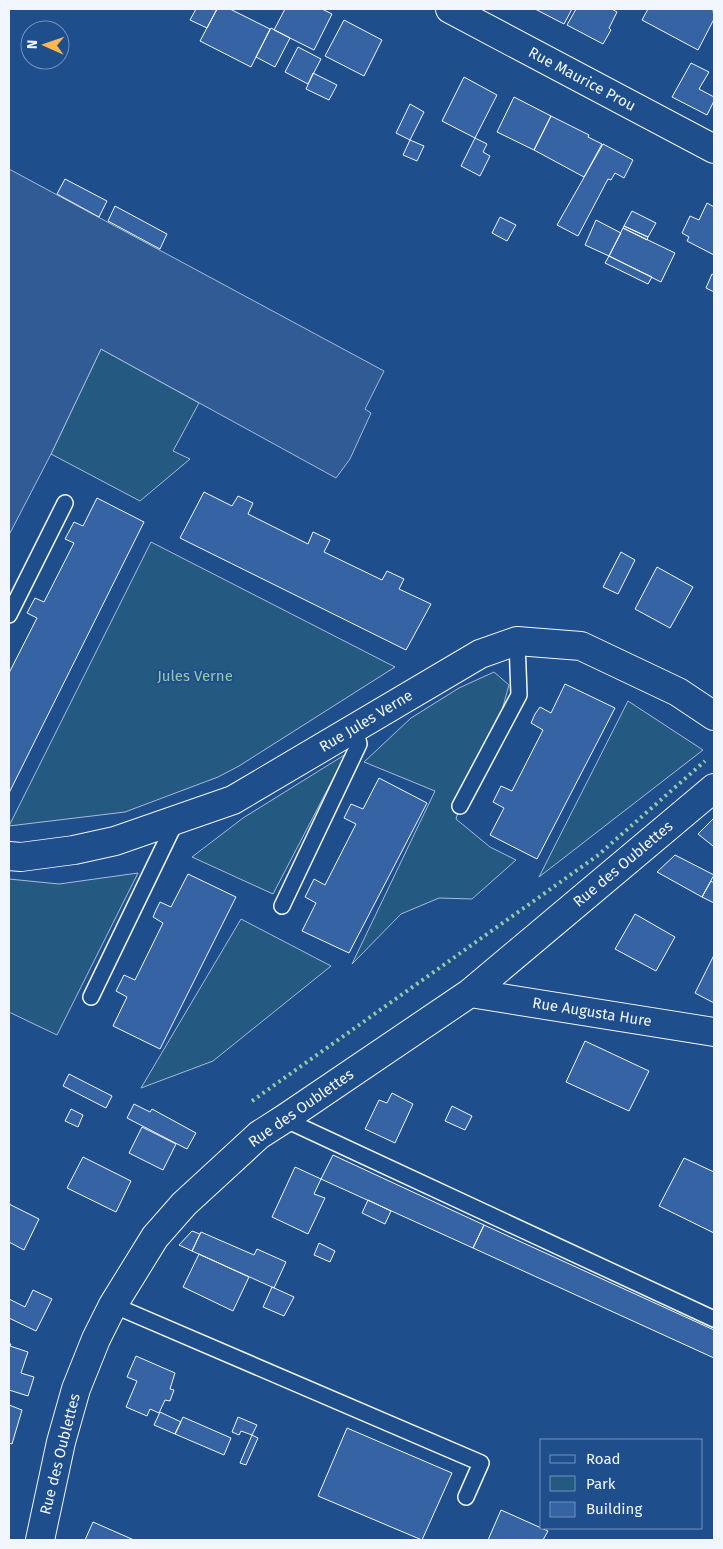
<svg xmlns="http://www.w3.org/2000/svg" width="723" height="1549" font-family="'Fira Sans',sans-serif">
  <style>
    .green { fill: #245a82; stroke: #a8bbd7 }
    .parking { fill: #305b95; stroke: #a8bbd7 }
    .building { fill: #3563a3; stroke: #f2f6ff }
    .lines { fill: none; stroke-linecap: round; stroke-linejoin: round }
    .service-casing { stroke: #f2f6ff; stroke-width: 18 }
    .minor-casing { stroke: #f2f6ff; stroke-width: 30 }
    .service { stroke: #1f4e8c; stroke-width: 15 }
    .minor { stroke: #1f4e8c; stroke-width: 28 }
    .hedge { stroke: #97c8a6; stroke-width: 4; stroke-dasharray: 2.5 4; stroke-linecap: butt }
    .labels { text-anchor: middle; stroke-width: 4; stroke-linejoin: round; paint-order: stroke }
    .street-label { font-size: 15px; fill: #f2f6ff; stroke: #1f4e8c }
    .park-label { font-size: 15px; fill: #97c8a6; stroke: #1f4e8c }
  </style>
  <rect width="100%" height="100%" fill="#1f4e8c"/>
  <path class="green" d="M 101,349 L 199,403 L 173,451 L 190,459 L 140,501 L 51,454 Z
    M 151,542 L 395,667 L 239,766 L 218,777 L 125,812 L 9,826 Z
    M 494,672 L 509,685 L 499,721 L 460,806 L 456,819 L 490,847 L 516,860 L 472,899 L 439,898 L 401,914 L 352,964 L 435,791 L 364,762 L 411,718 L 459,688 Z
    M 628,701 L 703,750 L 539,877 Z
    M 346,754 L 273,894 L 192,857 L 243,818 Z
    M 138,873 L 57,1035 L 9,1012 L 9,879 L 59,884 Z
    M 241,919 L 331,966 L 213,1061 L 141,1088 Z"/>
  <path class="parking" d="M 9,169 L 384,371 L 365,409 L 371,413 L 350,459 L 336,478 L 101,349 L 51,454 L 9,535 Z"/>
  <path class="building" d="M 196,9 L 217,9 L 207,28 L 190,20 Z
    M 217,9 L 230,9 L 270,29 L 251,67 L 200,41 Z
    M 285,9 L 322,9 L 332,14 L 314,50 L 274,30 Z
    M 535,9 L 572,9 L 564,24 Z
    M 576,9 L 612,9 L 617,12 L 609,28 L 611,30 L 603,44 L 567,25 Z
    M 648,9 L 713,9 L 714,19 L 698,50 L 642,20 Z
    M 344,20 L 382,40 L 364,76 L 325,56 Z
    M 271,28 L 290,38 L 275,67 L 256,57 Z
    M 298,47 L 321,59 L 308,84 L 285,72 Z
    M 691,63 L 709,72 L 699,89 L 714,97 L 714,101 L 707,115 L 672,97 Z
    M 313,73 L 337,85 L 329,100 L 306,89 Z
    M 464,77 L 497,95 L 475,138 L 442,121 Z
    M 514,97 L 551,116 L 534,150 L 497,132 Z
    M 410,104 L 424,112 L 410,140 L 396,133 Z
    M 551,116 L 589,135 L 588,137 L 602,144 L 584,177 L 534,150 Z
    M 475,138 L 487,144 L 483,152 L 490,156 L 480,176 L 461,166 Z
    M 410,140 L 424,146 L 417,161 L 403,155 Z
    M 603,144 L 633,160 L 624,178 L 615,173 L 611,180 L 608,179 L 578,236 L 557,225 Z
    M 65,179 L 107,201 L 99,217 L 57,194 Z
    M 707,203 L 714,207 L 714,255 L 687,241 L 689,237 L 682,233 L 690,216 L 699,220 Z
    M 115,206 L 167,234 L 160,249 L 108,221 Z
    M 632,211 L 656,223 L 648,237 L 624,226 Z
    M 500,217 L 516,225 L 507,241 L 492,233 Z
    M 596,220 L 621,233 L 609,256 L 585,245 Z
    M 624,226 L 648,237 L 647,240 L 623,228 Z
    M 623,228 L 675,253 L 661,282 L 609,256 Z
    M 609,256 L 652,277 L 648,284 L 605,263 Z
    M 712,274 L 714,275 L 714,292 L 706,288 Z
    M 204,492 L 232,506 L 238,496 L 253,503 L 248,514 L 308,544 L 313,532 L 330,540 L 324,552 L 382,580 L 387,571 L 404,579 L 399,589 L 431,604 L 406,650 L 180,538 Z
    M 97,498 L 144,522 L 9,793 L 9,673 L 37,618 L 27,613 L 35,598 L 44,602 L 74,543 L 65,539 L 74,522 L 83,526 Z
    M 621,552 L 635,560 L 618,594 L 603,587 Z
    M 657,567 L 693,587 L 670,628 L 635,609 Z
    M 565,684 L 615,708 L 537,859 L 490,835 L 504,808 L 493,802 L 501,786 L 512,791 L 543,730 L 531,723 L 535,714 L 540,707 L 551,713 Z
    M 379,778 L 427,803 L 349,953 L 302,931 L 316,903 L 305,897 L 314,879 L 325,885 L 356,824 L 344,818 L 351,804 L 363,809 Z
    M 714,818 L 714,845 L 713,846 L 698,834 Z
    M 675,855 L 714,875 L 702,897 L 657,872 Z
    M 188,874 L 236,897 L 160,1049 L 113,1026 L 127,997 L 116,991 L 124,975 L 135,980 L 163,923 L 153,917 L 156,910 L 160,902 L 171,907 Z
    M 711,881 L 714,883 L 714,903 L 702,897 Z
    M 635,914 L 675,937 L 656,971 L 615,949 Z
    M 714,955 L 714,1003 L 695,993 Z
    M 585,1041 L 649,1071 L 629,1111 L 566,1082 Z
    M 69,1074 L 112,1096 L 106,1108 L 63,1086 Z
    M 392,1093 L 413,1104 L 395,1143 L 365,1129 L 379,1100 L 387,1103 Z
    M 134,1104 L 150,1112 L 152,1109 L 196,1133 L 187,1149 L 127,1118 Z
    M 452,1106 L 472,1116 L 465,1130 L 445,1121 Z
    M 71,1109 L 83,1115 L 78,1127 L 65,1121 Z
    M 142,1127 L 176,1144 L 163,1170 L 129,1153 Z
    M 333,1155 L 484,1225 L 473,1248 L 321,1179 Z
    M 83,1157 L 131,1181 L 116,1212 L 67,1188 Z
    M 684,1158 L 714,1172 L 714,1233 L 659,1206 Z
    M 295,1167 L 321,1179 L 314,1194 L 325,1198 L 308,1234 L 272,1217 Z
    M 368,1200 L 391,1211 L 385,1224 L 362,1213 Z
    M 9,1204 L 39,1219 L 24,1250 L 9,1242 Z
    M 484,1225 L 714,1330 L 714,1358 L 473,1248 Z
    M 192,1231 L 200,1234 L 192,1251 L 179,1245 Z
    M 201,1232 L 254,1255 L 257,1249 L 286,1262 L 274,1288 L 192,1251 Z
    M 319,1243 L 335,1251 L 330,1262 L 314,1255 Z
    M 199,1254 L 249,1277 L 233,1311 L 183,1287 Z
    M 272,1287 L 294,1297 L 284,1316 L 263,1307 Z
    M 33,1290 L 52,1299 L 36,1331 L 9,1318 L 9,1299 L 25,1307 Z
    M 9,1344 L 11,1344 L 10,1346 L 28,1352 L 21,1373 L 34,1377 L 28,1396 L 9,1390 Z
    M 136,1356 L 175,1373 L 170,1389 L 174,1390 L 170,1401 L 165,1400 L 159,1413 L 150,1409 L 147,1416 L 126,1407 L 137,1381 L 127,1377 Z
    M 9,1405 L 22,1410 L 12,1444 L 9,1443 Z
    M 160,1412 L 181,1422 L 175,1434 L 154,1425 Z
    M 183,1417 L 231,1438 L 224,1455 L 175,1434 Z
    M 238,1417 L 257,1425 L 252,1435 L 241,1431 L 239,1435 L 232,1432 Z
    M 347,1428 L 452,1473 L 422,1540 L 318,1496 Z
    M 252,1435 L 258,1438 L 246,1465 L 240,1463 Z
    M 501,1510 L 548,1531 L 543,1540 L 488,1540 Z
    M 93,1522 L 134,1540 L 85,1540 Z"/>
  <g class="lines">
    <defs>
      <path id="service" d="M 9,615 L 65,503
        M 460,806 L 519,695 L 517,641
        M 282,906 L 359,744 L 355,727
        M 91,997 L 177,819
        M 284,1119 L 714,1319
        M 113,1305 L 481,1463 L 466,1497"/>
      <path id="minor" d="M 450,9 L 714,149
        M 9,856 L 21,857 L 74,850 L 115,841 L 233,800 L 480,654 L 517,641 L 581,646 L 678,692 L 714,716
        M 470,993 L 714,1032
        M 40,1540 L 61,1442 L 76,1389 L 96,1339 L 113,1305 L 155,1237 L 184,1204 L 259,1135 L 284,1119 L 470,993 L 714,788"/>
    </defs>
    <use href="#service" class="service-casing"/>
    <use href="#minor" class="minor-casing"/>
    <use href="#service" class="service"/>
    <use href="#minor" class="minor"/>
    <path class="hedge" d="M 252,1101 L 597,856 L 705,761"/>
  </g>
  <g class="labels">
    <g class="street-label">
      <text transform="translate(582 79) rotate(28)" y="5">Rue Maurice Prou</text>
      <text transform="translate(366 721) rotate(-31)" y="5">Rue Jules Verne</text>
      <text transform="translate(623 864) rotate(-40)" y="5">Rue des Oublettes</text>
      <text transform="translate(592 1012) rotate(9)" y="5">Rue Augusta Hure</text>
      <text transform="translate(301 1108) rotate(-35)" y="5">Rue des Oublettes</text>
      <text transform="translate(60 1454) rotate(-76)" y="5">Rue des Oublettes</text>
    </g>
    <g class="park-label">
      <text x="195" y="681">Jules Verne</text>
    </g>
  </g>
  <rect width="723" height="1549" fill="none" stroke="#f2f6ff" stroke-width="20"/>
  <rect x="540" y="1439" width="162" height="90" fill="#1f4e8c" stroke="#7391ba"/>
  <rect x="550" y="1455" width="25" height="8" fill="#1f4e8c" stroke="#7391ba"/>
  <text x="586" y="1464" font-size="15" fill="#f2f6ff">Road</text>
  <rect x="550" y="1476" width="25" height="15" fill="#245a82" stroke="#7391ba"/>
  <text x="586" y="1489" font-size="15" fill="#f2f6ff">Park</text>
  <rect x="550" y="1502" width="25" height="15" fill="#3563a3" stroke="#7391ba"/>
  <text x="586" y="1514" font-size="15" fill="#f2f6ff">Building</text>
  <g transform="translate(45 45) rotate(272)"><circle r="24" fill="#1f4e8c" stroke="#7391ba"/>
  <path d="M0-4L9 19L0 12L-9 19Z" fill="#ffb74d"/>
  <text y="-8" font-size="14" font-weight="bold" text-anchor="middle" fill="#f2f6ff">N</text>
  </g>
</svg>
